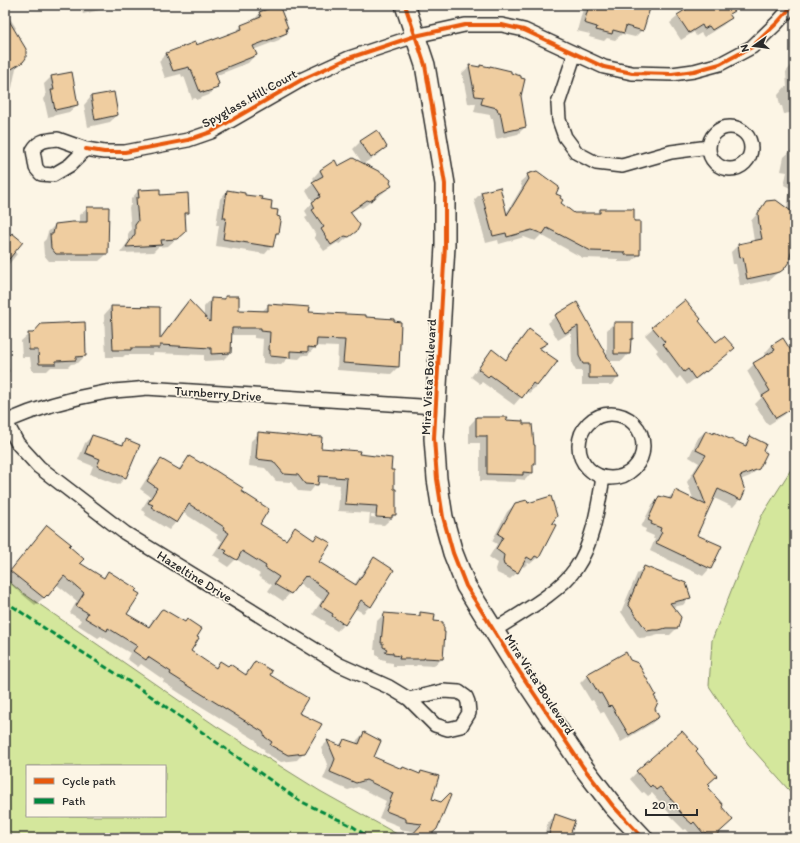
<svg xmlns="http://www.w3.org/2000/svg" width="800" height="843" font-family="Itim,sans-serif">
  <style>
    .green { fill: #d4e79c; stroke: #808964; fill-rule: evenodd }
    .shadow { fill: #0003; fill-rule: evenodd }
    .building { fill: #efcda0; stroke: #2b2b2b }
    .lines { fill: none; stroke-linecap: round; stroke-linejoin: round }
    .street-casing { stroke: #2b2b2b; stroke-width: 16 }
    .secondary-casing { stroke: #2b2b2b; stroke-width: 22 }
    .street { stroke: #fcf5e5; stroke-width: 13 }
    .secondary { stroke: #fcf5e5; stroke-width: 19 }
    .quiet { stroke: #00873e; stroke-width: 3; stroke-dasharray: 6 3; stroke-linecap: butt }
    .cycleway-casing { stroke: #fcf5e5; stroke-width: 6 }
    .cycleway { stroke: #e8590c; stroke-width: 4 }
    .labels { text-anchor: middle; stroke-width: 3.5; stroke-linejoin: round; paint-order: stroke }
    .street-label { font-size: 13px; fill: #2b2b2b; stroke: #fcf5e5 }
  </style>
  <rect width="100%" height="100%" fill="#fcf5e5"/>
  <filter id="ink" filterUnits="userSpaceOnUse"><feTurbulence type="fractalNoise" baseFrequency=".025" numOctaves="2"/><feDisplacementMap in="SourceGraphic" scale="8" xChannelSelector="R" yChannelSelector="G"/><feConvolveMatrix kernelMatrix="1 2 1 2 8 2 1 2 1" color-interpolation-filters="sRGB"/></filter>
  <g filter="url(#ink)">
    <path class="green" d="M 795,463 L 795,797 L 748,744 L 709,686 L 712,640 L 731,591 L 761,517 Z
      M 5,578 L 20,591 L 216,726 L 320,791 L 404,838 L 5,838 ZM 27,766 L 165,766 L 165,816 L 27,816 Z"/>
    <path class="shadow" d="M 80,5 L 108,5 L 104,9 L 83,14 Z
      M 532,5 L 559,5 L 556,9 L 552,8 L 551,10 Z
      M 584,5 L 650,5 L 642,30 L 635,37 L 622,34 L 615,40 L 607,38 L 604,41 L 589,37 L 590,34 L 577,31 Z
      M 679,5 L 741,5 L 729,15 L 731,18 L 723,25 L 704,37 L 701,33 L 696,36 L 694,32 L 681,40 L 670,23 L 683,12 Z
      M 5,10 L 16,28 L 14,30 L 23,60 L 16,68 L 12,88 L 5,95 Z
      M 260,13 L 285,29 L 286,33 L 279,40 L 253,50 L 255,55 L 248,63 L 215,76 L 218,84 L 209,95 L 196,100 L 196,98 L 192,99 L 184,76 L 182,77 L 181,74 L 165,78 L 159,61 L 166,54 L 195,43 L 196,46 L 234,34 L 241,26 L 253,21 Z
      M 795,61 L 795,112 L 784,114 L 782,106 L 780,106 L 778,95 L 785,87 L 787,87 L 786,72 Z
      M 470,66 L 479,67 L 481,66 L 520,96 L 525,127 L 518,134 L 496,139 L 493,119 L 491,119 L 490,115 L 474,112 L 476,104 L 468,103 L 462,73 Z
      M 51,77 L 77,105 L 69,112 L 48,117 L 44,99 L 46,96 L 44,84 Z
      M 113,93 L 117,115 L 110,122 L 88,127 L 84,105 L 91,97 Z
      M 376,131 L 386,147 L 379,154 L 363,164 L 389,183 L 391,185 L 383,193 L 366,205 L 362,208 L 359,207 L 350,213 L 357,230 L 340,244 L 337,243 L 324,251 L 314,237 L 316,235 L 305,218 L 308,216 L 305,211 L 313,202 L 306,190 L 315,182 L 313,178 L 320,170 L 363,164 L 353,149 L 360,142 Z
      M 795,147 L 795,246 L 790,253 L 785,266 L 769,280 L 740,286 L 736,264 L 733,264 L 731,252 L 738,245 L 754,241 L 751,221 L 767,202 L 787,208 L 790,188 L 784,185 L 787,172 L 781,171 L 784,157 Z
      M 528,175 L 554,194 L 560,204 L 574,214 L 597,214 L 600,210 L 639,255 L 631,262 L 618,262 L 618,259 L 583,258 L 541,235 L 535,241 L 524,237 L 499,244 L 498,240 L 486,243 L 474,200 L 481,193 L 506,214 L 522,187 L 520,182 Z
      M 138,191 L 159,196 L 188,213 L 184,217 L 177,238 L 168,246 L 158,247 L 153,252 L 120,253 L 128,242 L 128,234 L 131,229 L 129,207 L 131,205 L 131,199 Z
      M 227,191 L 260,200 L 270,210 L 278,233 L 274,237 L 272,246 L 265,254 L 216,246 L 219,225 L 216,225 L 220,199 Z
      M 88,208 L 107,254 L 99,261 L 49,261 L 44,255 L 43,242 L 46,239 L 48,232 L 56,224 L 80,223 L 80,215 Z
      M 5,234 L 9,237 L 14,252 L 17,254 L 5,269 Z
      M 226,297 L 238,311 L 261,312 L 269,305 L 308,313 L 398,367 L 391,374 L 337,370 L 338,347 L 316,346 L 308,355 L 303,355 L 299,359 L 288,358 L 281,365 L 263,363 L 263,357 L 262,357 L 263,339 L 254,338 L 254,335 L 231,335 L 230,353 L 223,360 L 204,361 L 204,355 L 154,353 L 152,355 L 125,355 L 123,357 L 106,357 L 104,315 L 111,307 L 159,339 L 181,309 L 189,301 L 204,317 L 204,307 L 211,299 L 223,300 Z
      M 576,304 L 607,358 L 607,330 L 614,323 L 632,339 L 630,341 L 629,353 L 622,361 L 609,361 L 618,378 L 611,385 L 582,385 L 582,371 L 576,371 L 572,364 L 571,332 L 558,340 L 548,323 L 556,316 Z
      M 698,322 L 726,355 L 698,378 L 697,377 L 687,385 L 680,376 L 677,379 L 656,352 L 658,350 L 645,335 L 653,328 Z
      M 529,330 L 547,343 L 540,350 L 556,361 L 545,378 L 529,393 L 526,391 L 514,405 L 482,382 L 480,384 L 471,377 L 485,358 L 492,351 L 505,360 L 522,337 Z
      M 29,334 L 85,356 L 78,363 L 71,364 L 68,367 L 51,367 L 47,371 L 32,371 L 30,357 L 22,357 L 21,341 Z
      M 772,345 L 795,359 L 795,399 L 790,405 L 791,408 L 784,415 L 768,425 L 755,404 L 762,397 L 747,371 L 754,364 L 767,356 L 765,353 Z
      M 5,362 L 10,371 L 5,376 Z
      M 476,418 L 504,421 L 534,464 L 532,466 L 532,472 L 525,480 L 517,479 L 515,482 L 480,481 L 480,443 L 469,443 L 469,426 Z
      M 706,431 L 713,434 L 715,433 L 743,446 L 751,437 L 758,469 L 750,476 L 740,480 L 740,499 L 733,507 L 712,497 L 695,535 L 710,568 L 703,576 L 650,551 L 655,539 L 653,539 L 654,536 L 645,532 L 646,529 L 641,527 L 652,505 L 659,497 L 667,499 L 675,492 L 694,501 L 687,482 L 699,463 L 689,457 L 698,438 Z
      M 259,433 L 320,449 L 358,455 L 390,471 L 395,515 L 384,525 L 369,524 L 370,513 L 338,511 L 340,485 L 317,483 L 310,492 L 298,491 L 291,482 L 276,481 L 265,468 L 249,466 L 251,441 ZM 371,515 L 389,517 L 389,519 L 371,517 Z
      M 92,436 L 121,445 L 126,440 L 125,478 L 118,485 L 90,474 L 93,466 L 78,460 L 85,443 Z
      M 189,457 L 240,492 L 259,524 L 285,540 L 295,528 L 313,540 L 317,536 L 317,562 L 354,585 L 367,566 L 374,558 L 370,606 L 363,613 L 354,608 L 344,624 L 337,631 L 325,624 L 326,622 L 313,614 L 322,600 L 299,583 L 283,601 L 268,591 L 272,585 L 258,576 L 260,574 L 236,559 L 228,567 L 219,561 L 220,559 L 213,555 L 222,541 L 216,537 L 218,535 L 182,512 L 176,522 L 169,530 L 145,515 L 146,513 L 141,510 L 150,496 L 140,489 L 154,467 L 161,460 L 178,470 Z
      M 515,504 L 527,504 L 551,523 L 538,557 L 530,564 L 528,563 L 524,567 L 521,565 L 518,572 L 510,579 L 497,573 L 496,569 L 498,563 L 489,557 L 497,544 L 492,541 L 507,512 Z
      M 47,526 L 67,547 L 79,564 L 103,578 L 108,573 L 126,614 L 147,628 L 154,618 L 161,611 L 190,651 L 214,668 L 220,662 L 244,675 L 255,662 L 268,675 L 298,713 L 304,752 L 297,760 L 281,762 L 264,752 L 265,750 L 258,745 L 256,740 L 181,694 L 163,682 L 164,680 L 141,664 L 138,667 L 127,659 L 130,653 L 101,636 L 98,638 L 78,625 L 81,620 L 70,613 L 77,601 L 56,584 L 47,595 L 35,605 L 5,580 L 5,577 Z
      M 644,567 L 690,597 L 683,605 L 672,607 L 678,627 L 670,635 L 658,635 L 651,637 L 639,638 L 621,612 L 637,574 Z
      M 420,613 L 433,622 L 442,659 L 434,666 L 417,665 L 416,666 L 393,666 L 393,663 L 386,662 L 386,660 L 379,659 L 380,657 L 376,655 L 376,650 L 374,650 L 377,621 L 384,614 L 417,617 Z
      M 625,653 L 653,696 L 654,709 L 658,717 L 651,724 L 621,742 L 604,712 L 601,713 L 593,700 L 591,701 L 580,683 L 588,675 Z
      M 364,733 L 372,757 L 401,770 L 419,775 L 422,772 L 430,799 L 426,838 L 410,838 L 416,832 L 399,829 L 399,826 L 379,818 L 386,801 L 358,787 L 348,790 L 323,779 L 328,767 L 321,748 L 328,741 L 338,746 L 344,740 L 356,744 L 357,740 Z
      M 694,751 L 707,785 L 712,838 L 694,838 L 686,829 L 684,830 L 669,815 L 670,814 L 652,793 L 648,796 L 644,792 L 642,793 L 630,779 L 637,772 Z
      M 556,815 L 570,833 L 582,838 L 541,838 L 544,835 L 548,822 Z"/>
    <path class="building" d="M 279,5 L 288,28 L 286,28 L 287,33 L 253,46 L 257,55 L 215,72 L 219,84 L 217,85 L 218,88 L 203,93 L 203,91 L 200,92 L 191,69 L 190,70 L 189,67 L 173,71 L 166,53 L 195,42 L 196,45 L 213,39 L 213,40 L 242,29 L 241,25 L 261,17 L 259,12 Z
      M 589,5 L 651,5 L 643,31 L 626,26 L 624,33 L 613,30 L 612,34 L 596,30 L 597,27 L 584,23 Z
      M 693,5 L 744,5 L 729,14 L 732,18 L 712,30 L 709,26 L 704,29 L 702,25 L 689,33 L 677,15 Z
      M 5,14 L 26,49 L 26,58 L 23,62 L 5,73 Z
      M 469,65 L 480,67 L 480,65 L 490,67 L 490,66 L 511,71 L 511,73 L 521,76 L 521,78 L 525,79 L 521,96 L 526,127 L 504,132 L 500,112 L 498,112 L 497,108 L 481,104 L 483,97 L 475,96 Z
      M 72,72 L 78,105 L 55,110 L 51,90 L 54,90 L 51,76 Z
      M 114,92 L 118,115 L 95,120 L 91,96 Z
      M 377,130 L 387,147 L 371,158 L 360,141 Z
      M 353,158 L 384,174 L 391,180 L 390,183 L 392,186 L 375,196 L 375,198 L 370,201 L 367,200 L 350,212 L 360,225 L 357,231 L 349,237 L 345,236 L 331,245 L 321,229 L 324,227 L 312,210 L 315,208 L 312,202 L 320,197 L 319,195 L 320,194 L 312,182 L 323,176 L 320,170 L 335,160 L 338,166 Z
      M 537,171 L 559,187 L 556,194 L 561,196 L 560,198 L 563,200 L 561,203 L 574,213 L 600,213 L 600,209 L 634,209 L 634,221 L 640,221 L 640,255 L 625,255 L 625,252 L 591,251 L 547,228 L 543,234 L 532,230 L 507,237 L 506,233 L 493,236 L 481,192 L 500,187 L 507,215 L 529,179 L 527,174 Z
      M 160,189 L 160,195 L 188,193 L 189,213 L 185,213 L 186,231 L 177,239 L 161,240 L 162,245 L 126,247 L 135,234 L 135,225 L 138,221 L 136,198 L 139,198 L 138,190 Z
      M 227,190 L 245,193 L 245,195 L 262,197 L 261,199 L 272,201 L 271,209 L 278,210 L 277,216 L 280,217 L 280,220 L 281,221 L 279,233 L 276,233 L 273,247 L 223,239 L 226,218 L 223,218 Z
      M 776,200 L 795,214 L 795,247 L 791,253 L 789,262 L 784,269 L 780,272 L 747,279 L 743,257 L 740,258 L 738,244 L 762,239 L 759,224 L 758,213 L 766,201 Z
      M 87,207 L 109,207 L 108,254 L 56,254 L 51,248 L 50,234 L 53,234 L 55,224 L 72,222 L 87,222 Z
      M 12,233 L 23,242 L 5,264 L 5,241 Z
      M 225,296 L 239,296 L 239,310 L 268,311 L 268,304 L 297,306 L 310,307 L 309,312 L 366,315 L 366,317 L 394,319 L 394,321 L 401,322 L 399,367 L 343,363 L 345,340 L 317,339 L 316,348 L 308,347 L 308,352 L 290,351 L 290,358 L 270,356 L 270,350 L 269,350 L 270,332 L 261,331 L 261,328 L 232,328 L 231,353 L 211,354 L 211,348 L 160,345 L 160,348 L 131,348 L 131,350 L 113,350 L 111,306 L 160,307 L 160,339 L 189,300 L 210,322 L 211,298 L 225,299 Z
      M 685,300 L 701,319 L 699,321 L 716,342 L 724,336 L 735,348 L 706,372 L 705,371 L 695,379 L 688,369 L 684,372 L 663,344 L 665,342 L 652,327 Z
      M 577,302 L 578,304 L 619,378 L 589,378 L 589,364 L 583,364 L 579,356 L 578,326 L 565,333 L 555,315 Z
      M 85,322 L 86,356 L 76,357 L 76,360 L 56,361 L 56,364 L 39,364 L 38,350 L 29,350 L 28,333 L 33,333 L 41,324 Z
      M 614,322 L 633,322 L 633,339 L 631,339 L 630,354 L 614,354 Z
      M 529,329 L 548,343 L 539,348 L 558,361 L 545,378 L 544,377 L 537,386 L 533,383 L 522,398 L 490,375 L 488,377 L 478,369 L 492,349 L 506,360 Z
      M 783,338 L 795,357 L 795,399 L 790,403 L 793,408 L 776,418 L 762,396 L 770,391 L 753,363 L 775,350 L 772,345 Z
      M 476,417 L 508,417 L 506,420 L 523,421 L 523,424 L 532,424 L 534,445 L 535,445 L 535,464 L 533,464 L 533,473 L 523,472 L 523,475 L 487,474 L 487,436 L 476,436 Z
      M 706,430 L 714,434 L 714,432 L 746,446 L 750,436 L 766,444 L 763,451 L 767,453 L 759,469 L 740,476 L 745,491 L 741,500 L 718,489 L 697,535 L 722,546 L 711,569 L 656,543 L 662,532 L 660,531 L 661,528 L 651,524 L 652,522 L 648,520 L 659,496 L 671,499 L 675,490 L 706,505 L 694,474 L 706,455 L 696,450 Z
      M 258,432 L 308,437 L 308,436 L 322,437 L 321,448 L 360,451 L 359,454 L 392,458 L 391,470 L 394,470 L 394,489 L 396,489 L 396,515 L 392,515 L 392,518 L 376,517 L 377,506 L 345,504 L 347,478 L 319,476 L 318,485 L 305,484 L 298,475 L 284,474 L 273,461 L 256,459 Z
      M 92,435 L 123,445 L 126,439 L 140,445 L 126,478 L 97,466 L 100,459 L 85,453 Z
      M 189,456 L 201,463 L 202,462 L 243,488 L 241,491 L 269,509 L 260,524 L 286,540 L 295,527 L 314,540 L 317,535 L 331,543 L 319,562 L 356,585 L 374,557 L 394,570 L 371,607 L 361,600 L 345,625 L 332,616 L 333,614 L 320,606 L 329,592 L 307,576 L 306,577 L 305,576 L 291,594 L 274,584 L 279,577 L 265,568 L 266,566 L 242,551 L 237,560 L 225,553 L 227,551 L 220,547 L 229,533 L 223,529 L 224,527 L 189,504 L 177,523 L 151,507 L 153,505 L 148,503 L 157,488 L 147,481 L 161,459 L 180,470 Z
      M 551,496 L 557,516 L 552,523 L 556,525 L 539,558 L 535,556 L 532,560 L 527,557 L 518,573 L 504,565 L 503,561 L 504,555 L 496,549 L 503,537 L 498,534 L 515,503 L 527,500 L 528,503 Z
      M 47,525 L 71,544 L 69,546 L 84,559 L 80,563 L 104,578 L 108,571 L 137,589 L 135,591 L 140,594 L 127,614 L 149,627 L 161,610 L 163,609 L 185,622 L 187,619 L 202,629 L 197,637 L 199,638 L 191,651 L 216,668 L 220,661 L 228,666 L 230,664 L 246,675 L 255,661 L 272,671 L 270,675 L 308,698 L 299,713 L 322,724 L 305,753 L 288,755 L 270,745 L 272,742 L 265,737 L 263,732 L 189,686 L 170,674 L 171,672 L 148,657 L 146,660 L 133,651 L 137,646 L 108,628 L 107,631 L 85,618 L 88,613 L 76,606 L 84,593 L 64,576 L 48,596 L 47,595 L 44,598 L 10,571 Z
      M 644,566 L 686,583 L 691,598 L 670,603 L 681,617 L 678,628 L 666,628 L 659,630 L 653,630 L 647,631 L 628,604 Z
      M 420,612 L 435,614 L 434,621 L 443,622 L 443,627 L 444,627 L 444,632 L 445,632 L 443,659 L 424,658 L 424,659 L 399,659 L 400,656 L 393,655 L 393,653 L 385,652 L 387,649 L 383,647 L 383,643 L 381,643 L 384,613 L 420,616 Z
      M 626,652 L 630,660 L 638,663 L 656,695 L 654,696 L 658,702 L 655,709 L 659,717 L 629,735 L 611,705 L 609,707 L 601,693 L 599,694 L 587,674 Z
      M 682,731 L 698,749 L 696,751 L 717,776 L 708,784 L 710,786 L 708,788 L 723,805 L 722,807 L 733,820 L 713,838 L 711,838 L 705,832 L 703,833 L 694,822 L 692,824 L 684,817 L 676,807 L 677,806 L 660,787 L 656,790 L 652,785 L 650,787 L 636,771 Z
      M 364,732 L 381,741 L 374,757 L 402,769 L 403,767 L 420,774 L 421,771 L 439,776 L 432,799 L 441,802 L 449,794 L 451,795 L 437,829 L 427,838 L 409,838 L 422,824 L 406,822 L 406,819 L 386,811 L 393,793 L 366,780 L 356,783 L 330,772 L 335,759 L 327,740 L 341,746 L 344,739 L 359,744 Z
      M 555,814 L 575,821 L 569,838 L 548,838 Z"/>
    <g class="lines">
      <defs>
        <path id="street" d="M 575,53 L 558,104 L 559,120 L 565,137 L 577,153 L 596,163 L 622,166 L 671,152 L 709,147
          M709 148a21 21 0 1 1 42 0a21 21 0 1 1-42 0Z
          M 58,139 L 86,149 L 70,165 L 53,175 L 41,174 L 36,168 L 33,150 C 39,140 47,140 58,139 Z
          M 86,149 L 104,152 L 125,152 L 188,140 L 211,132 L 303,79 L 349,58 L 415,36 L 465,25 L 502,25 L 524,30 L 604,67 L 632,73 L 672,74 L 694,71 L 720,64 L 752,47 L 777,23 L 793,5
          M579 446a32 32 0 1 1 64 0a32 32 0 1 1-64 0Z
          M 5,422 C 37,408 72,398 106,392 C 119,390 133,390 146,388 L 435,407
          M 6,422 L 18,444 L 39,467 L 125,533 L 340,665 L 389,687 L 409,699
          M 493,631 C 519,614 559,593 576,568 C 593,544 598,506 603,478
          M 443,691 L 459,692 L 466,697 L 468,702 L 469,713 L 461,726 L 448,729 L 435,725 L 409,699 Z"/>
        <path id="secondary" d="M 405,5 L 425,65 L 445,184 L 445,246 L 434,438 L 437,479 L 443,517 L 453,553 L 466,586 L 519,671 L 583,767 L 613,806 L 643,838"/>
      </defs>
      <use href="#street" class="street-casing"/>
      <use href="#secondary" class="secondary-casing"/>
      <use href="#street" class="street"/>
      <use href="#secondary" class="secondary"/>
      <path class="quiet" d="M 5,601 L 47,630 L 142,690 L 300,801 L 352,826 L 370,838"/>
      <defs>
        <path id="cycleway" d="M 405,5 L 425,65 L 445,184 L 445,246 L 434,438 L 437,479 L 443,517 L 453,553 L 466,586 L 519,671 L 583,767 L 613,806 L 643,838
          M 86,149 L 104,152 L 125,152 L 188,140 L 211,132 L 303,79 L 349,58 L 415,36 L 465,25 L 502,25 L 524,30 L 604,67 L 632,73 L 672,74 L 694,71 L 720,64 L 752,47 L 777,23 L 793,5"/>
      </defs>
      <use href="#cycleway" class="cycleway-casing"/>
      <use href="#cycleway" class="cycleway"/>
    </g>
  </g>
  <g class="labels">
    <g class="street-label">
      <text transform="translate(249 98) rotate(-29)" y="5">Spyglass Hill Court</text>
      <text transform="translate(428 377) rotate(-87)" y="5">Mira Vista Boulevard</text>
      <text transform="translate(218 393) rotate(4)" y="5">Turnberry Drive</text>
      <text transform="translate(195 576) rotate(32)" y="5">Hazeltine Drive</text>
      <text transform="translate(540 684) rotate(57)" y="5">Mira Vista Boulevard</text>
    </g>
  </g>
  <rect width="800" height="843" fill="none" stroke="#fcf5e5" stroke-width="20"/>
  <rect x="10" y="10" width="780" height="823" fill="none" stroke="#2b2b2b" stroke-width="1.5" filter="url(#ink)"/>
  <rect x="26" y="765" width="140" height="52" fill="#fcf5e5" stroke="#a8a49b"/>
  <rect x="34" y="778" width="20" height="6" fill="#e8590c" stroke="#a8a49b"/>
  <text x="62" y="785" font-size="12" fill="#2b2b2b">Cycle path</text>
  <rect x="34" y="798" width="20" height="6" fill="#00873e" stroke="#a8a49b"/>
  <text x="62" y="805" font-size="12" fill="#2b2b2b">Path</text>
  <g transform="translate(754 46) rotate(256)" stroke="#fcf5e5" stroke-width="3" paint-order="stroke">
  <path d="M0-3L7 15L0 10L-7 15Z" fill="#2b2b2b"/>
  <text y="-6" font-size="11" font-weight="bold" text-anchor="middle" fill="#2b2b2b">N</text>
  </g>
  <path d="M646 809v6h51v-6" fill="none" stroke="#2b2b2b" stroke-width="2"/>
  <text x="652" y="809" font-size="12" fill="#2b2b2b" stroke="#fcf5e5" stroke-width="3" paint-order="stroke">20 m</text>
</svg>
